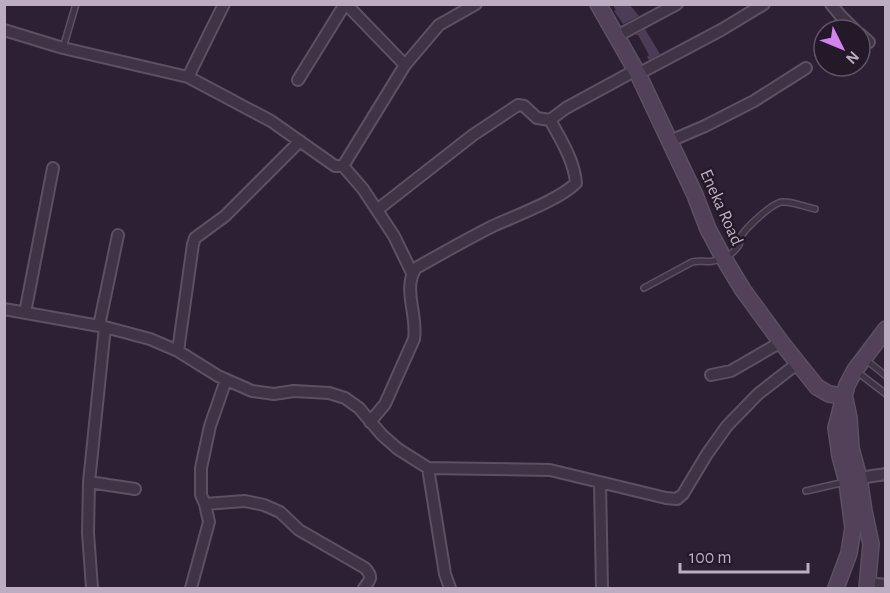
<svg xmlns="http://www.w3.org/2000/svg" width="890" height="593" font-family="'Alegreya Sans',sans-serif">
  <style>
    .building { fill: #4d3c55 }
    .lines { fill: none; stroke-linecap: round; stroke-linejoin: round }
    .lane-casing { stroke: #5d5063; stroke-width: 8 }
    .street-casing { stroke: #5d5063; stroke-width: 14 }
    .secondary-casing { stroke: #5d5063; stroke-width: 18 }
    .lane { stroke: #3f3345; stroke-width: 5 }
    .street { stroke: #3f3345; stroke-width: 10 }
    .secondary { stroke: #524158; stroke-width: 15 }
    .labels { text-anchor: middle; stroke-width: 5; stroke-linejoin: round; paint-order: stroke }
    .street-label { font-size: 18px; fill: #bcadc2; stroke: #241929 }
  </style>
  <rect width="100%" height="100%" fill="#2e2034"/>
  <path class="building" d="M 612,4 L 629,4 L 639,16 L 623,24 L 614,11 L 616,10 Z
    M 645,29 L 660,54 L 649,60 L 647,57 L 649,55 L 638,35 L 635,35 Z"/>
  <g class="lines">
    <defs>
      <path id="lane" d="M 63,48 L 76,4
        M 725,259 C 730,255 736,250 739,245 C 740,242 740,238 741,236 C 747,227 772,203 782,202 C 792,201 805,207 815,209
        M 644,288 L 692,262 C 703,259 709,265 721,258
        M 865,359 L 886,376
        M 856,371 L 886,394
        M 806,491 L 845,482"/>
      <path id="street" d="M 346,4 L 405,65
        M 831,4 L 840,15 L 855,30
        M 4,30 L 63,48 L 188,77 L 271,121 L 335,166 L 343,166 L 405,65 L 439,25 L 476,4
        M 860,34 L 869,42
        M 617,36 L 677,4
        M 638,74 L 721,30 L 764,4
        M 188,77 L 224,4
        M 298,80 L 345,4
        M 670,141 L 705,126 L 754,101 L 806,68
        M 343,166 L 363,189 L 394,236 L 412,273
        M 377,210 L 473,135 L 518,105 L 524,106 L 537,118 L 550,120 L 566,108 L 636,70
        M 4,309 L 105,327 L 150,339 L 178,351 L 218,376 L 252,391 L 274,394 L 294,391 L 329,393 L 345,398 L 359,408 L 382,435 L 398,449 L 428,468 L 550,470 L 666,498 L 677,499 L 683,494 L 707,454 L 727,426 L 758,394 L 798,363
        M 25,313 L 53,168
        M 99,326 L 118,235
        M 178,351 L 193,244 L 195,238 L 225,216 L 300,141
        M 711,375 L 731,371 L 781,342
        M 370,422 L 385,404 L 414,339 C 418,315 402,288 416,268 C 441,254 467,239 493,226 C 515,216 559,200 576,183 C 574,160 561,140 550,120
        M 428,468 L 445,574 L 450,588
        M 859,478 L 886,474
        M 89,482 L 135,489
        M 600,483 L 602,588
        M 205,504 L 245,501 L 264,505 L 280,512 L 299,530 L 365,568 C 373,577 371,579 364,588
        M 868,583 L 886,585
        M 92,588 L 88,533 L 89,482 L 105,327
        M 191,588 L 209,522 L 205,504 L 201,495 L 201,468 L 210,426 L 226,380"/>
      <path id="secondary" d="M 598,4 L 638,74 L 695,195 L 708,229 L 723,257 L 743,290 L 781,342 L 817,387 L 829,394 L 844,396
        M 845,399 L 849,418 L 851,448 L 859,478 L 864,511 L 871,544 L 867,588
        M 836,588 L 849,553 L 853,528 L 847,482 L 840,456 L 836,428 L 847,385 L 855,370 L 886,329"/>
    </defs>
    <use href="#lane" class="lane-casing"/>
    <use href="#street" class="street-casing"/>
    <use href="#secondary" class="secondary-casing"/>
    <use href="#lane" class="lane"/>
    <use href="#street" class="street"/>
    <use href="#secondary" class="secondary"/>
  </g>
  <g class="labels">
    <g class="street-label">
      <text transform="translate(722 207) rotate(66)" y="6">Eneka Road</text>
    </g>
  </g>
  <rect width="890" height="593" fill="none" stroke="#bcadc2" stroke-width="12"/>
  <g transform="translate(842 48) rotate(133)"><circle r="28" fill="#241929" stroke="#615466" stroke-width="1.5"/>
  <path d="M0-4.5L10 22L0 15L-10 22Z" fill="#d382f2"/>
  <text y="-9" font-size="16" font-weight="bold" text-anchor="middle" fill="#bcadc2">N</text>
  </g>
  <path d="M680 563v9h128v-9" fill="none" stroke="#bcadc2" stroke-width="3"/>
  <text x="689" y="563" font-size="18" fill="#bcadc2" stroke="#241929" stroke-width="4.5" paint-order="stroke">100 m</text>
</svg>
